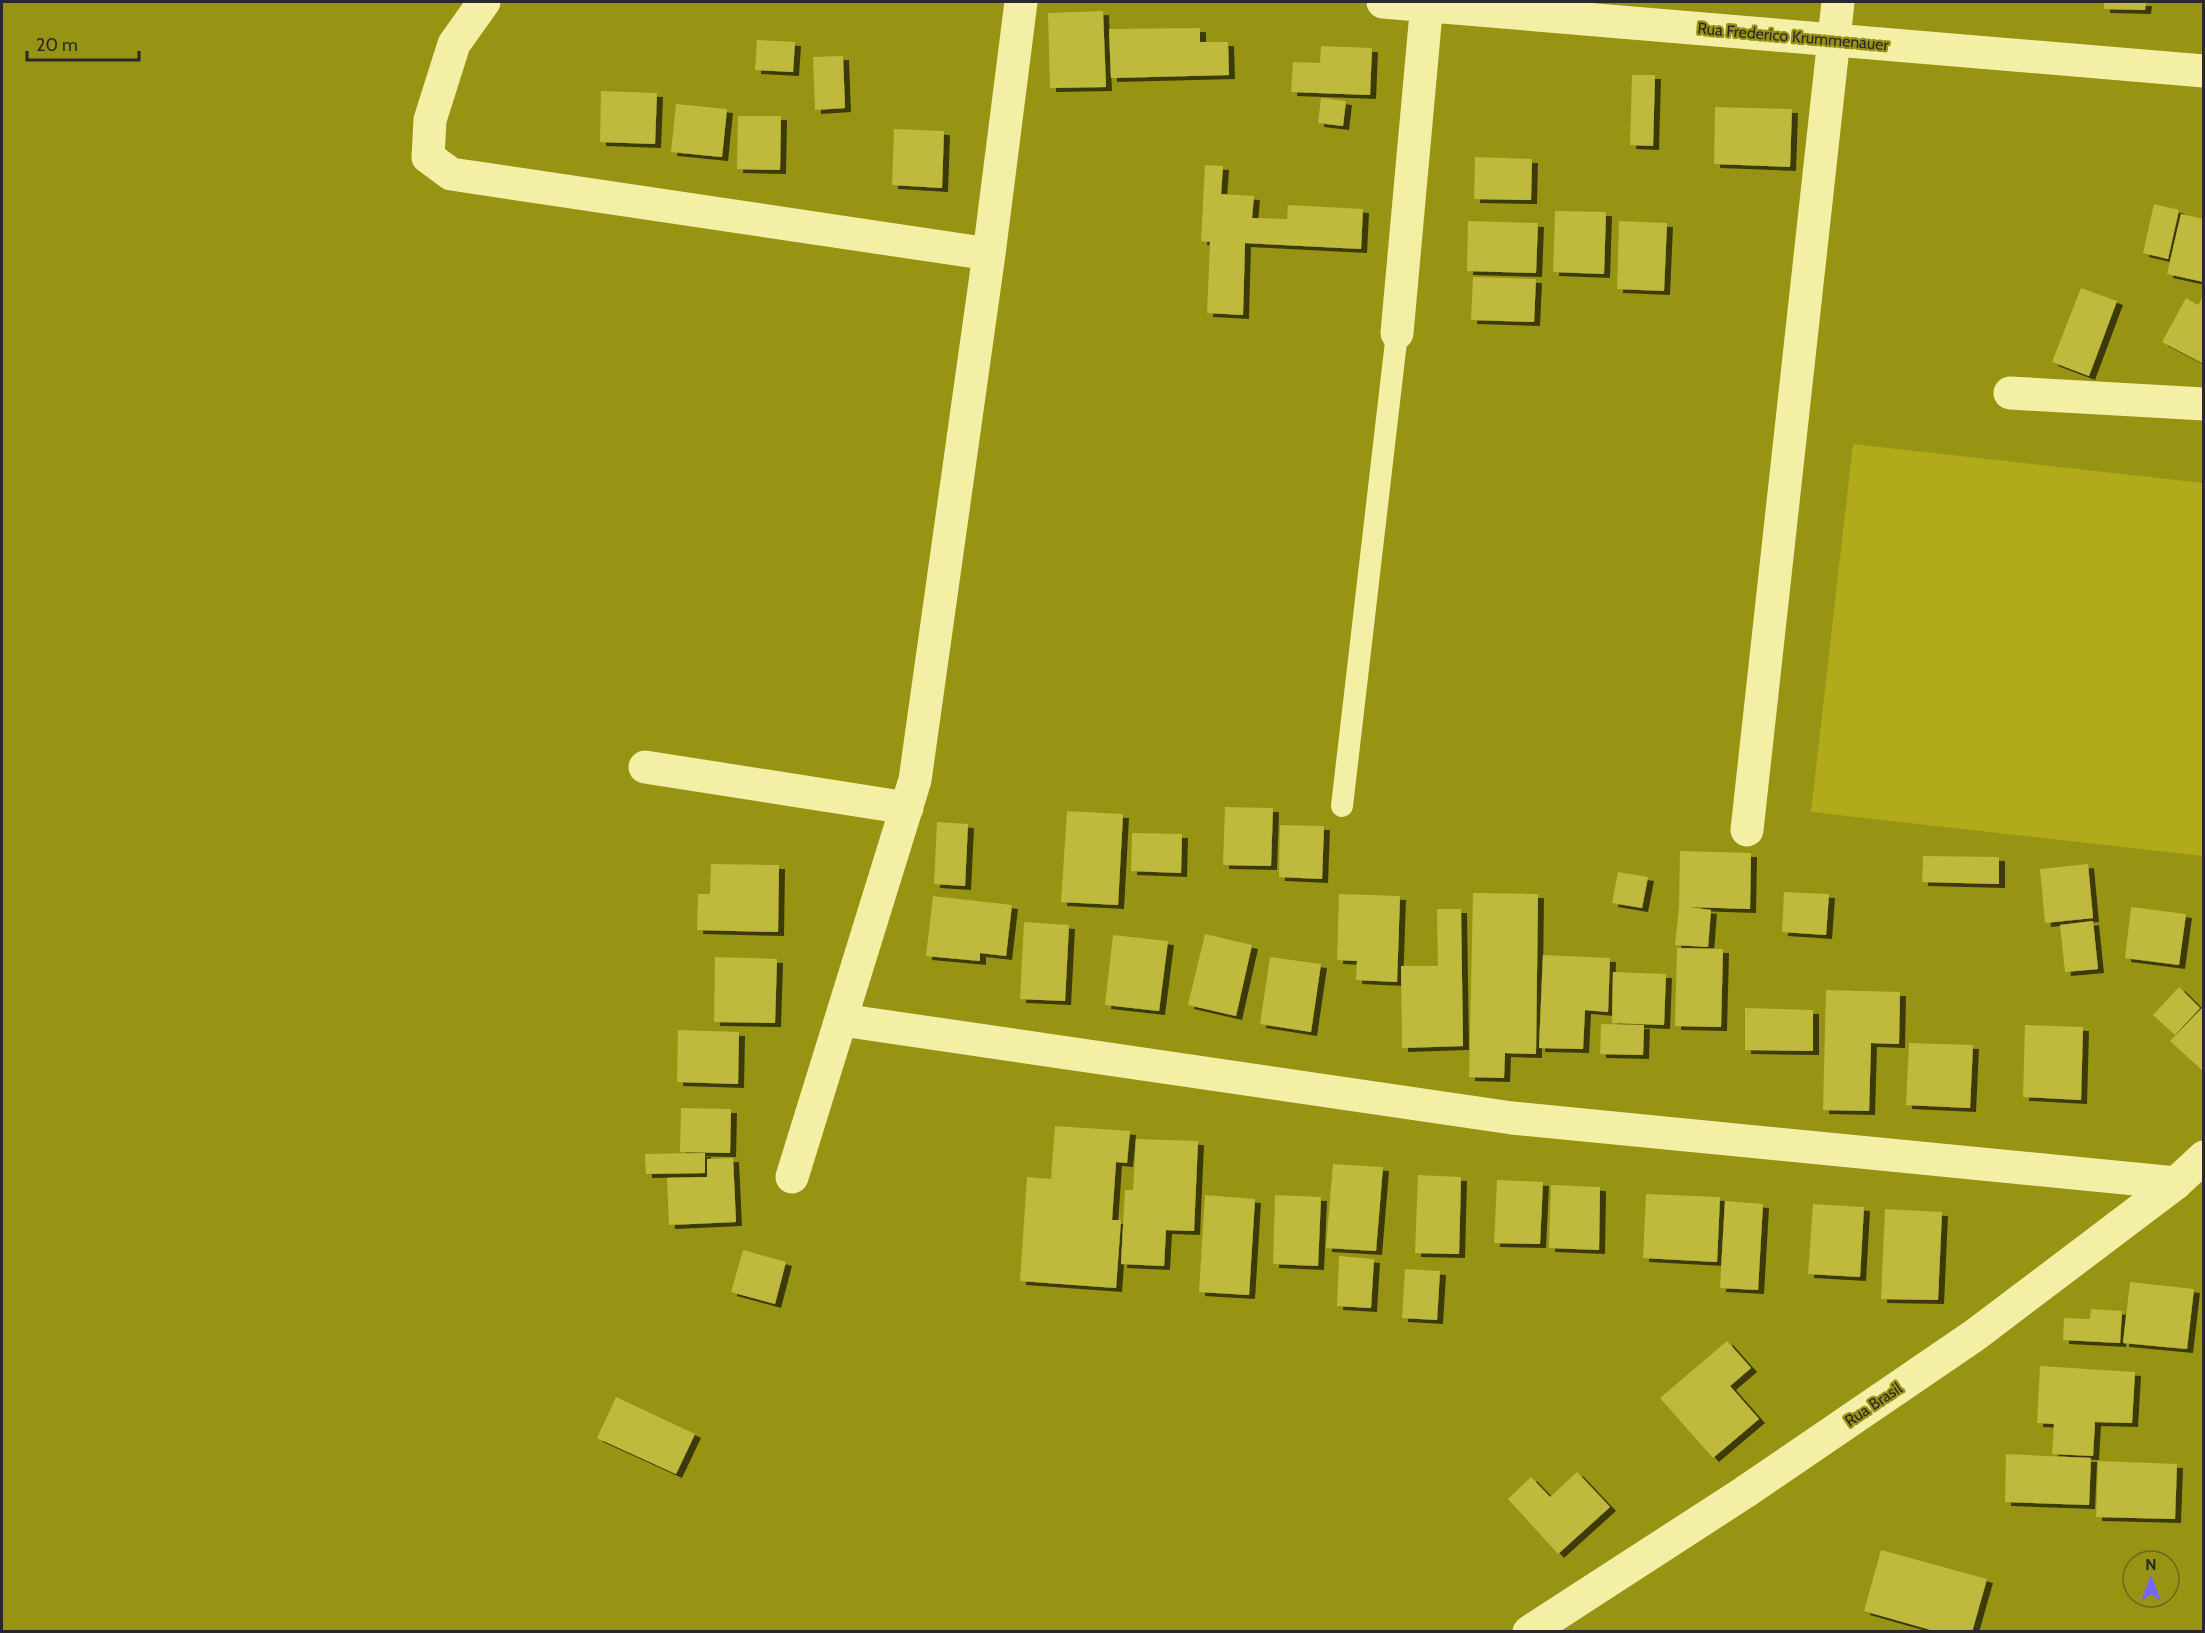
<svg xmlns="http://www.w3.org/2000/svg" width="2205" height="1633" font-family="Cabin,sans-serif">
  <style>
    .green { fill: #b1aa1b }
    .building { fill: #bfb93c; filter: url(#shadow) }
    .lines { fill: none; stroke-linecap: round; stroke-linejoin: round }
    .service { stroke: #f3efa4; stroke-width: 22 }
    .minor { stroke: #f3efa4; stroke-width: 33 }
    .tertiary { stroke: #f3efa4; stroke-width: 33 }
    .labels { text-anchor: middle; stroke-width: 4.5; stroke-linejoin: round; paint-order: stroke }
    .street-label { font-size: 16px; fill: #292929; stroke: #979313 }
  </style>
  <defs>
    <filter id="shadow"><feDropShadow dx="6" dy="4" stdDeviation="0" flood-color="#0009"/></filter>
  </defs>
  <rect width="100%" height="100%" fill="#979313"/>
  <path class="green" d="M 1853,444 L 2203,483 L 2203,856 L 1811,812 Z"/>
  <path class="building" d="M 2104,2 L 2146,2 L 2145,10 L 2104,9 Z
    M 1103,11 L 1106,87 L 1050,88 L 1048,13 Z
    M 1200,28 L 1200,42 L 1228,42 L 1229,75 L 1111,78 L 1109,29 Z
    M 757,40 L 795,42 L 793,72 L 755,70 Z
    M 1321,46 L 1372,48 L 1370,95 L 1291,92 L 1293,62 L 1320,63 Z
    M 843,56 L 845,108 L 815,110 L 813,57 Z
    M 1632,75 L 1655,75 L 1653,146 L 1630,145 Z
    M 601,91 L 657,93 L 655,144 L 600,142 Z
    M 1321,98 L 1346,101 L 1343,126 L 1318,123 Z
    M 676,104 L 727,109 L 722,157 L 671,152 Z
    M 1715,107 L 1792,109 L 1790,167 L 1714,164 Z
    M 738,116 L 781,116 L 780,170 L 737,169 Z
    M 894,129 L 944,131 L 942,188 L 892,185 Z
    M 1475,157 L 1532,159 L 1531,200 L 1474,199 Z
    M 1205,165 L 1223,166 L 1221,194 L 1254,196 L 1252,218 L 1287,219 L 1288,205 L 1363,209 L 1361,249 L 1245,243 L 1243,315 L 1207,313 L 1210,242 L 1201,241 Z
    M 2154,204 L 2179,210 L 2168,259 L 2143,253 Z
    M 1555,211 L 1606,212 L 1604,274 L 1553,272 Z
    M 2181,214 L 2204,219 L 2204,282 L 2167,274 Z
    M 1468,221 L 1538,223 L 1536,273 L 1467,271 Z
    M 1619,221 L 1667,223 L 1664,291 L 1617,289 Z
    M 1473,277 L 1536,279 L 1534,322 L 1471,320 Z
    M 2081,288 L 2117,301 L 2089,376 L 2052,362 Z
    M 2204,295 L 2204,364 L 2162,342 L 2186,298 L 2198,305 Z
    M 1225,807 L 1273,808 L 1271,866 L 1223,865 Z
    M 1067,811 L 1123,814 L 1118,905 L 1061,902 Z
    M 937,822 L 968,824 L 965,886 L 934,884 Z
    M 1280,825 L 1324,826 L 1322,879 L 1279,877 Z
    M 1132,833 L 1182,834 L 1181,873 L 1131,871 Z
    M 1680,851 L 1751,853 L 1750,909 L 1689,907 L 1711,910 L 1708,947 L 1675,945 L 1679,907 Z
    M 1923,856 L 1999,857 L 1999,884 L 1922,882 Z
    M 711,864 L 779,865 L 778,932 L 697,930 L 698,894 L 710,894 Z
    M 2088,864 L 2093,918 L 2045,923 L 2040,869 Z
    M 1618,872 L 1648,877 L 1642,908 L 1612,903 Z
    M 1784,892 L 1829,894 L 1826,935 L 1782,932 Z
    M 1473,893 L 1538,894 L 1536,1054 L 1505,1053 L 1504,1078 L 1469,1077 Z
    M 1339,894 L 1400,896 L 1397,982 L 1356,980 L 1357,961 L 1337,960 Z
    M 933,896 L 1012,905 L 1006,956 L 980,953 L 980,961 L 926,956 Z
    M 2131,907 L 2186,914 L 2179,965 L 2125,958 Z
    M 1437,909 L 1461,909 L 1463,1046 L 1402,1048 L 1401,966 L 1438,966 Z
    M 2093,921 L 2098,969 L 2065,972 L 2060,925 Z
    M 1024,922 L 1069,925 L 1065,1001 L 1020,999 Z
    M 1205,934 L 1252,945 L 1236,1016 L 1188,1005 Z
    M 1113,935 L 1168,941 L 1159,1011 L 1105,1005 Z
    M 1677,948 L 1723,949 L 1721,1027 L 1675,1026 Z
    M 1543,955 L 1610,958 L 1608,1012 L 1585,1010 L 1583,1049 L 1539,1048 Z
    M 715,957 L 777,959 L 775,1023 L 714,1022 Z
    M 1270,957 L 1321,964 L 1311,1032 L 1260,1024 Z
    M 1613,972 L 1666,974 L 1664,1025 L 1612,1023 Z
    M 2179,987 L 2200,1008 L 2175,1035 L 2153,1015 Z
    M 1826,990 L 1900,992 L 1899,1044 L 1871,1043 L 1869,1111 L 1823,1110 Z
    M 2204,1006 L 2204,1072 L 2170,1041 Z
    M 1745,1008 L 1813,1010 L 1813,1051 L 1745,1050 Z
    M 1601,1024 L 1644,1025 L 1643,1055 L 1600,1054 Z
    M 2025,1025 L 2083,1027 L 2081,1100 L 2023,1097 Z
    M 678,1030 L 739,1032 L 738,1084 L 677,1082 Z
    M 1909,1043 L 1973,1045 L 1970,1108 L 1906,1105 Z
    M 681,1108 L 731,1109 L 730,1153 L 680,1152 Z
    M 1055,1126 L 1130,1131 L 1127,1163 L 1116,1162 L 1112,1220 L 1121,1220 L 1116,1288 L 1020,1281 L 1027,1177 L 1051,1179 Z
    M 1136,1139 L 1198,1141 L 1194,1231 L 1166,1230 L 1164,1266 L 1121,1264 L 1125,1190 L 1133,1190 Z
    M 705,1153 L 705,1173 L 646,1174 L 645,1154 Z
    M 733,1158 L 736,1222 L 669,1225 L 667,1178 L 707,1177 L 707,1159 Z
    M 1333,1164 L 1383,1167 L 1376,1251 L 1326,1248 Z
    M 1418,1175 L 1461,1177 L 1459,1254 L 1415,1253 Z
    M 1497,1180 L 1543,1182 L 1540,1244 L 1494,1243 Z
    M 1551,1185 L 1600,1187 L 1599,1250 L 1549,1248 Z
    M 1646,1194 L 1720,1197 L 1717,1262 L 1643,1258 Z
    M 1205,1195 L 1255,1199 L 1249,1295 L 1199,1292 Z
    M 1275,1195 L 1321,1197 L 1318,1266 L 1273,1264 Z
    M 1725,1201 L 1763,1204 L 1758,1290 L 1720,1288 Z
    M 1813,1204 L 1864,1207 L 1860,1277 L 1808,1274 Z
    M 1885,1209 L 1942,1212 L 1938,1300 L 1881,1299 Z
    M 743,1250 L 786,1262 L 775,1304 L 731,1292 Z
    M 1339,1256 L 1374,1259 L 1371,1308 L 1337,1306 Z
    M 1405,1269 L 1440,1271 L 1437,1320 L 1402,1318 Z
    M 2130,1282 L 2194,1289 L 2187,1349 L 2123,1343 Z
    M 2091,1309 L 2122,1311 L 2120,1343 L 2063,1340 L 2064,1318 L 2090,1319 Z
    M 1727,1341 L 1751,1368 L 1730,1386 L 1759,1419 L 1713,1458 L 1660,1398 Z
    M 2040,1366 L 2135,1372 L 2132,1423 L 2095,1422 L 2093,1456 L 2052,1454 L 2054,1424 L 2037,1423 Z
    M 616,1397 L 695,1434 L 676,1474 L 597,1438 Z
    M 2006,1454 L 2091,1458 L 2089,1505 L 2005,1502 Z
    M 2098,1461 L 2177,1464 L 2175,1519 L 2096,1517 Z
    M 1577,1472 L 1610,1507 L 1558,1554 L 1508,1499 L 1531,1477 L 1550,1497 Z
    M 1881,1550 L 1987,1579 L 1972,1632 L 1938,1632 L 1864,1611 Z"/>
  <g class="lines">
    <path class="service" d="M 1342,806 L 1397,333"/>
    <path class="minor" d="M 484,2 L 454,44 L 430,120 L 428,157 L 451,174 L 989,254
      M 1383,2 L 2204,71
      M 1397,333 L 1427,2
      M 2010,393 L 2204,404
      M 645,767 L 907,808
      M 1747,830 L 1838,2
      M 842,1020 L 1512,1118 L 2176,1183
      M 792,1177 L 915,780 L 989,254 L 1021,2"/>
    <path class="tertiary" d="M 1529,1632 L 1745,1492 L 1975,1335 L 2176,1183 L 2204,1157"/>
  </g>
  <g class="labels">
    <g class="street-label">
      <text transform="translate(1793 36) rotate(5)" y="6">Rua Frederico Krummenauer</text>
      <text transform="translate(1873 1404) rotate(-34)" y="6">Rua Brasil</text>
    </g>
  </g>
  <rect width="2205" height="1633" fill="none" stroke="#292929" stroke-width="6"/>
  <g transform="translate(2151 1579)"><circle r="28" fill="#979313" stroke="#6b691c" stroke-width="1.5"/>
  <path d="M0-4.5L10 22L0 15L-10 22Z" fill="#7766ff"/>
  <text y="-9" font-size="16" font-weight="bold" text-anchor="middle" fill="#292929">N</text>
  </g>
  <path d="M27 51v9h112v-9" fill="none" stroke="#292929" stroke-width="3"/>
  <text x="36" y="51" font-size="18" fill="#292929" stroke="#979313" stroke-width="4.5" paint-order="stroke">20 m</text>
</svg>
